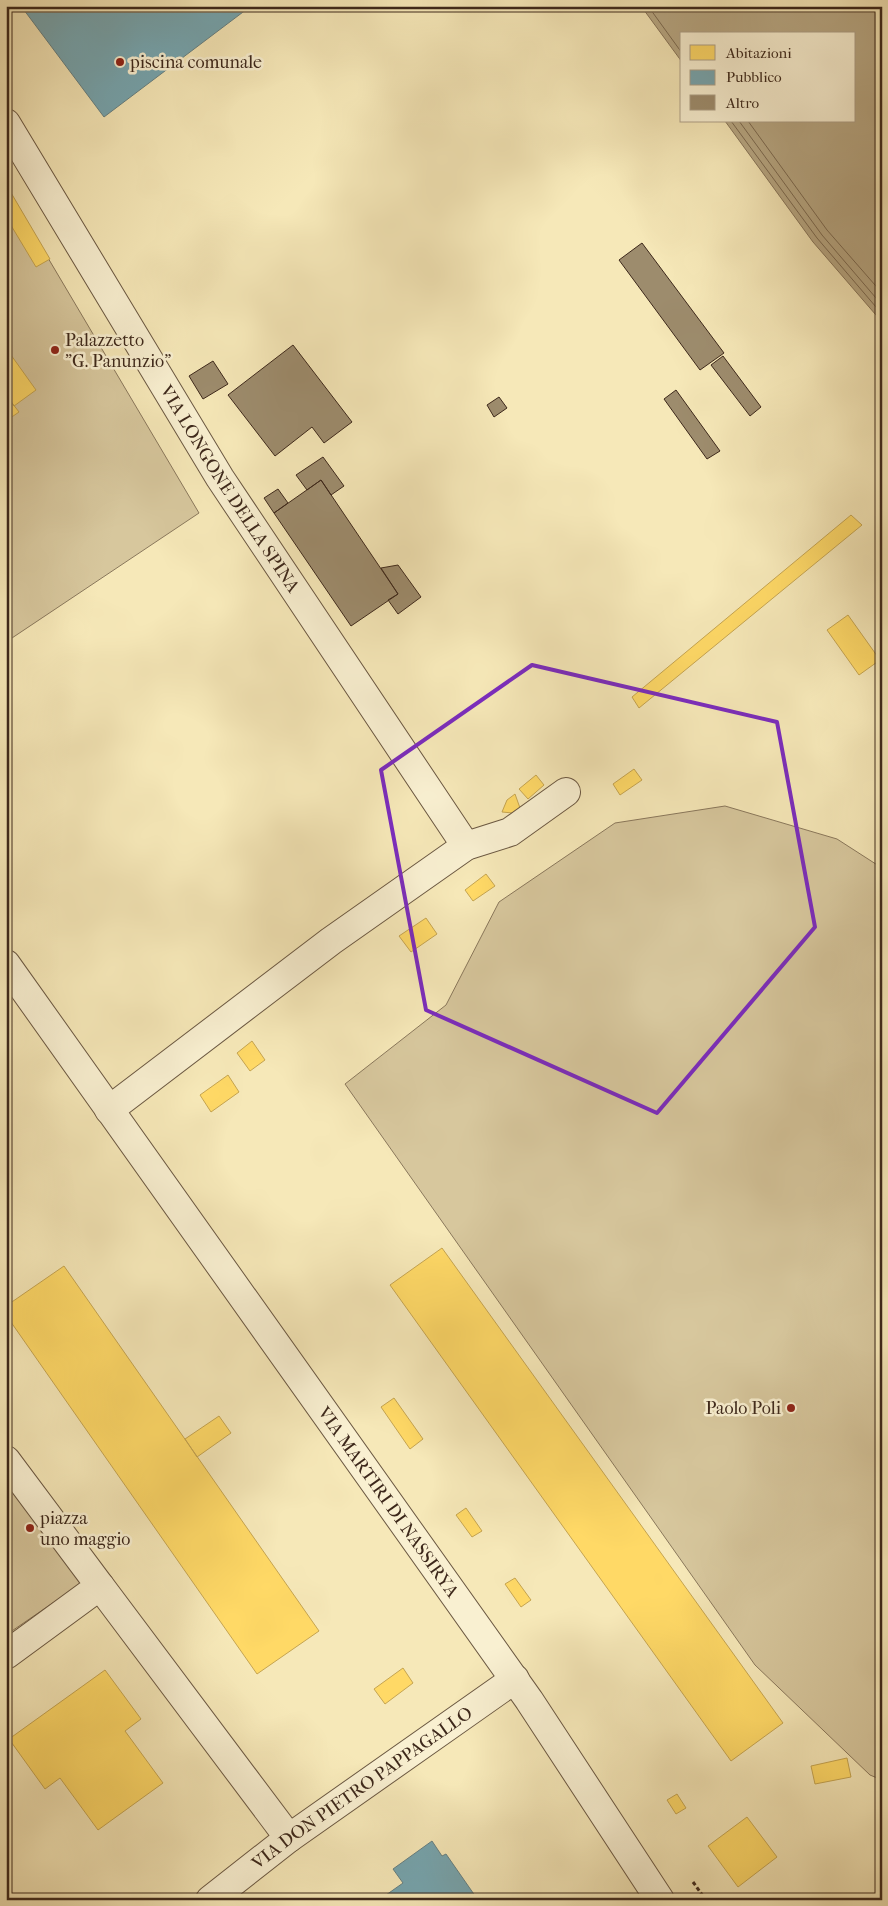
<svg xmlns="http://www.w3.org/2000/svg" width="888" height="1906" font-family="'IM FELL French Canon',serif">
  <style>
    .green { fill: #d7c79d; stroke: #8a785c }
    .water { fill: #b7a783; stroke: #867459 }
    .homes { fill: #ffd966; stroke: #c5a450 }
    .public { fill: #76a5af; stroke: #658083 }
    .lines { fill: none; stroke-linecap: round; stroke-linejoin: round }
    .shore { stroke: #7a684f; stroke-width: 1 }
    .building { fill: #9d8c6d; stroke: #3d281b }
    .minor-casing { stroke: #6b5842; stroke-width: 30 }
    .path { stroke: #3d281b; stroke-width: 3; stroke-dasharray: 4 2.5; stroke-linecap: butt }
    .minor { stroke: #f9f0d1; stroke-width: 28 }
    .marked { fill: none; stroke: #7b2cbf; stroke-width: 4; stroke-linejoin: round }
    .poi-dot { fill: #8f2418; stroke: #f9f0d1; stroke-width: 2 }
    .labels { text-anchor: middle; stroke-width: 5; stroke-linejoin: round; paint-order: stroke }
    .poi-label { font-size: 18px; fill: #3d281b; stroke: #f9f0d1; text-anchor: start }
    .street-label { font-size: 18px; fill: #3d281b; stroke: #f9f0d1 }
  </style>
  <rect width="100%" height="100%" fill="#f6e8b8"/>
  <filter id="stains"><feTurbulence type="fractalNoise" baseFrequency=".004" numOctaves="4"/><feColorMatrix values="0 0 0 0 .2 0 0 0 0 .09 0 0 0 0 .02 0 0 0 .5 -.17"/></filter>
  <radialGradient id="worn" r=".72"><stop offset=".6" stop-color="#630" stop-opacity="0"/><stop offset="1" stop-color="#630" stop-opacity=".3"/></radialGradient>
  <path class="green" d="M 6,187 L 199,513 L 6,642 Z
    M 725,806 L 837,839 L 882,868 L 882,1780 L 870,1775 L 755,1665 L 345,1084 L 446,1005 L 499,902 L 615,823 Z
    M 6,1482 L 82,1583 L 6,1635 Z"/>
  <path class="water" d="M 641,6 L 882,6 L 882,322 L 813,242 L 725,121 L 854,121 L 854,34 L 682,34 L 682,62 Z"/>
  <path class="homes" d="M 10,191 L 50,259 L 36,267 L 6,217 L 6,193 Z
    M 6,348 L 36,390 L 14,406 L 6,395 Z
    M 6,395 L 19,412 L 6,421 Z
    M 851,515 L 862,525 L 639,708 L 632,697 Z
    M 848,615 L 880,660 L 859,675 L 827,630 Z
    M 634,769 L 642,780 L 620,795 L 613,784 Z
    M 536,775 L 544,785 L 528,799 L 519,789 Z
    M 515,794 L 520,808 L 513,813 L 502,812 L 507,800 Z
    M 486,874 L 495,886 L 473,901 L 465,890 Z
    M 426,918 L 437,934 L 411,952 L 399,936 Z
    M 252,1041 L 265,1060 L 250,1071 L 237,1053 Z
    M 228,1075 L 239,1092 L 211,1112 L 200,1095 Z
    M 442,1248 L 783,1723 L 731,1761 L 390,1285 Z
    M 64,1266 L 319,1631 L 257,1674 L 6,1315 L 6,1306 Z
    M 394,1398 L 423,1439 L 410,1449 L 381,1407 Z
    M 219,1416 L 231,1433 L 197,1457 L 185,1439 Z
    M 466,1508 L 482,1531 L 472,1537 L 456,1515 Z
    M 515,1578 L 531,1600 L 521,1607 L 505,1584 Z
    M 403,1668 L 413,1683 L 385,1704 L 374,1689 Z
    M 105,1670 L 141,1719 L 125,1731 L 163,1783 L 98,1830 L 60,1778 L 45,1789 L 9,1739 Z
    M 847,1758 L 851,1777 L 815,1784 L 811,1766 Z
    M 677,1794 L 686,1808 L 676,1814 L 667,1800 Z
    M 747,1817 L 777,1857 L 738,1887 L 708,1846 Z"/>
  <path class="public" d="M 21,6 L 251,6 L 104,117 Z
    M 432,1841 L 442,1856 L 446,1854 L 478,1900 L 389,1900 L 386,1895 L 403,1883 L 393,1869 Z"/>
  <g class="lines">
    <path class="shore" d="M 648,6 L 682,53
      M 731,121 L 817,238 L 882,314
      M 739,121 L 822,235 L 882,305
      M 748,121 L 827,230 L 882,293"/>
  </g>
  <path class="building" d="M 642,243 L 724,353 L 700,370 L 619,260 Z
    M 293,345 L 352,422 L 324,443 L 312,427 L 275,456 L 228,395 Z
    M 723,356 L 761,407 L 750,416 L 711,365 Z
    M 213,361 L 228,384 L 203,399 L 189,376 Z
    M 676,390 L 720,451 L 707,459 L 664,399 Z
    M 499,397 L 507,408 L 494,417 L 487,405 Z
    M 323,457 L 344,486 L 331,495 L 321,480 L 307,490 L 296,475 Z
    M 321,480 L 398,594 L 351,626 L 274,513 Z
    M 278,489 L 288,503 L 274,513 L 264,498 Z
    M 398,565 L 421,597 L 398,614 L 388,600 L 398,594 L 381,568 Z"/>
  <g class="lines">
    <defs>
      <g id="minor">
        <path id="s1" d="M 6,123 L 220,478 L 466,846"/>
        <path id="s2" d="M 6,964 L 529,1700 L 660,1900"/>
        <path d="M 109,1110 L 331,941 L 466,846 L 510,832 L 566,792"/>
        <path d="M 6,1460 L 100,1586 L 6,1655"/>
        <path d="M 100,1586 L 289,1838"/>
        <path id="s3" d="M 210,1900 L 289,1838 L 515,1679"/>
      </g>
    </defs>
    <use href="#minor" class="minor-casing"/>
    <path class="path" d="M 693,1882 L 706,1900"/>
    <use href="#minor" class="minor"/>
  </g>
  <path class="marked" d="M 532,665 L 777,722 L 815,927 L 657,1113 L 426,1010 L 381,770 Z"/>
  <g class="poi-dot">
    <circle cx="120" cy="62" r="5"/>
    <circle cx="55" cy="350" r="5"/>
    <circle cx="791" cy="1408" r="5"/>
    <circle cx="30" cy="1528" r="5"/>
  </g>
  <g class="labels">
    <g class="poi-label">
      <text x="130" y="68">piscina comunale</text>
      <text x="65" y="346">Palazzetto<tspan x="65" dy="21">"G. Panunzio"</tspan></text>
      <text x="781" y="1414" text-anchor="end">Paolo Poli</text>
      <text x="40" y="1524">piazza<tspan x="40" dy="21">uno maggio</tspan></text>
    </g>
    <g class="street-label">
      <text dy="6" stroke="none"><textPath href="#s1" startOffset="429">VIA LONGONE DELLA SPINA</textPath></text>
      <text dy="6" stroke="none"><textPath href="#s2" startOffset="660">VIA MARTIRI DI NASSIRYA</textPath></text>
      <text dy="6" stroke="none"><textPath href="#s3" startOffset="189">VIA DON PIETRO PAPPAGALLO</textPath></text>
    </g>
  </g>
  <rect width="888" height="1906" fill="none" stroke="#f6e8b8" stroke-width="25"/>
  <rect x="8" y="8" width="873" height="1891" fill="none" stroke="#3d281b" stroke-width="2.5"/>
  <rect x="12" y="12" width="863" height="1881" fill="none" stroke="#3d281b"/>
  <rect x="680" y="32" width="175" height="90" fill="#f9f0d1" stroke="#aea088"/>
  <rect x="690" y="45" width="25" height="15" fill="#ffd966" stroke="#aea088"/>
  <text x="726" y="58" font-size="15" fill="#3d281b">Abitazioni</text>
  <rect x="690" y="70" width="25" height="15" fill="#76a5af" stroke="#aea088"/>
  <text x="726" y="82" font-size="15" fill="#3d281b">Pubblico</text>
  <rect x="690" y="95" width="25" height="15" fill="#9d8c6d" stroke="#aea088"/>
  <text x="726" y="108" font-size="15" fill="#3d281b">Altro</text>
  <rect width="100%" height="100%" filter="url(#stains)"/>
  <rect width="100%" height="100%" fill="url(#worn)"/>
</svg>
